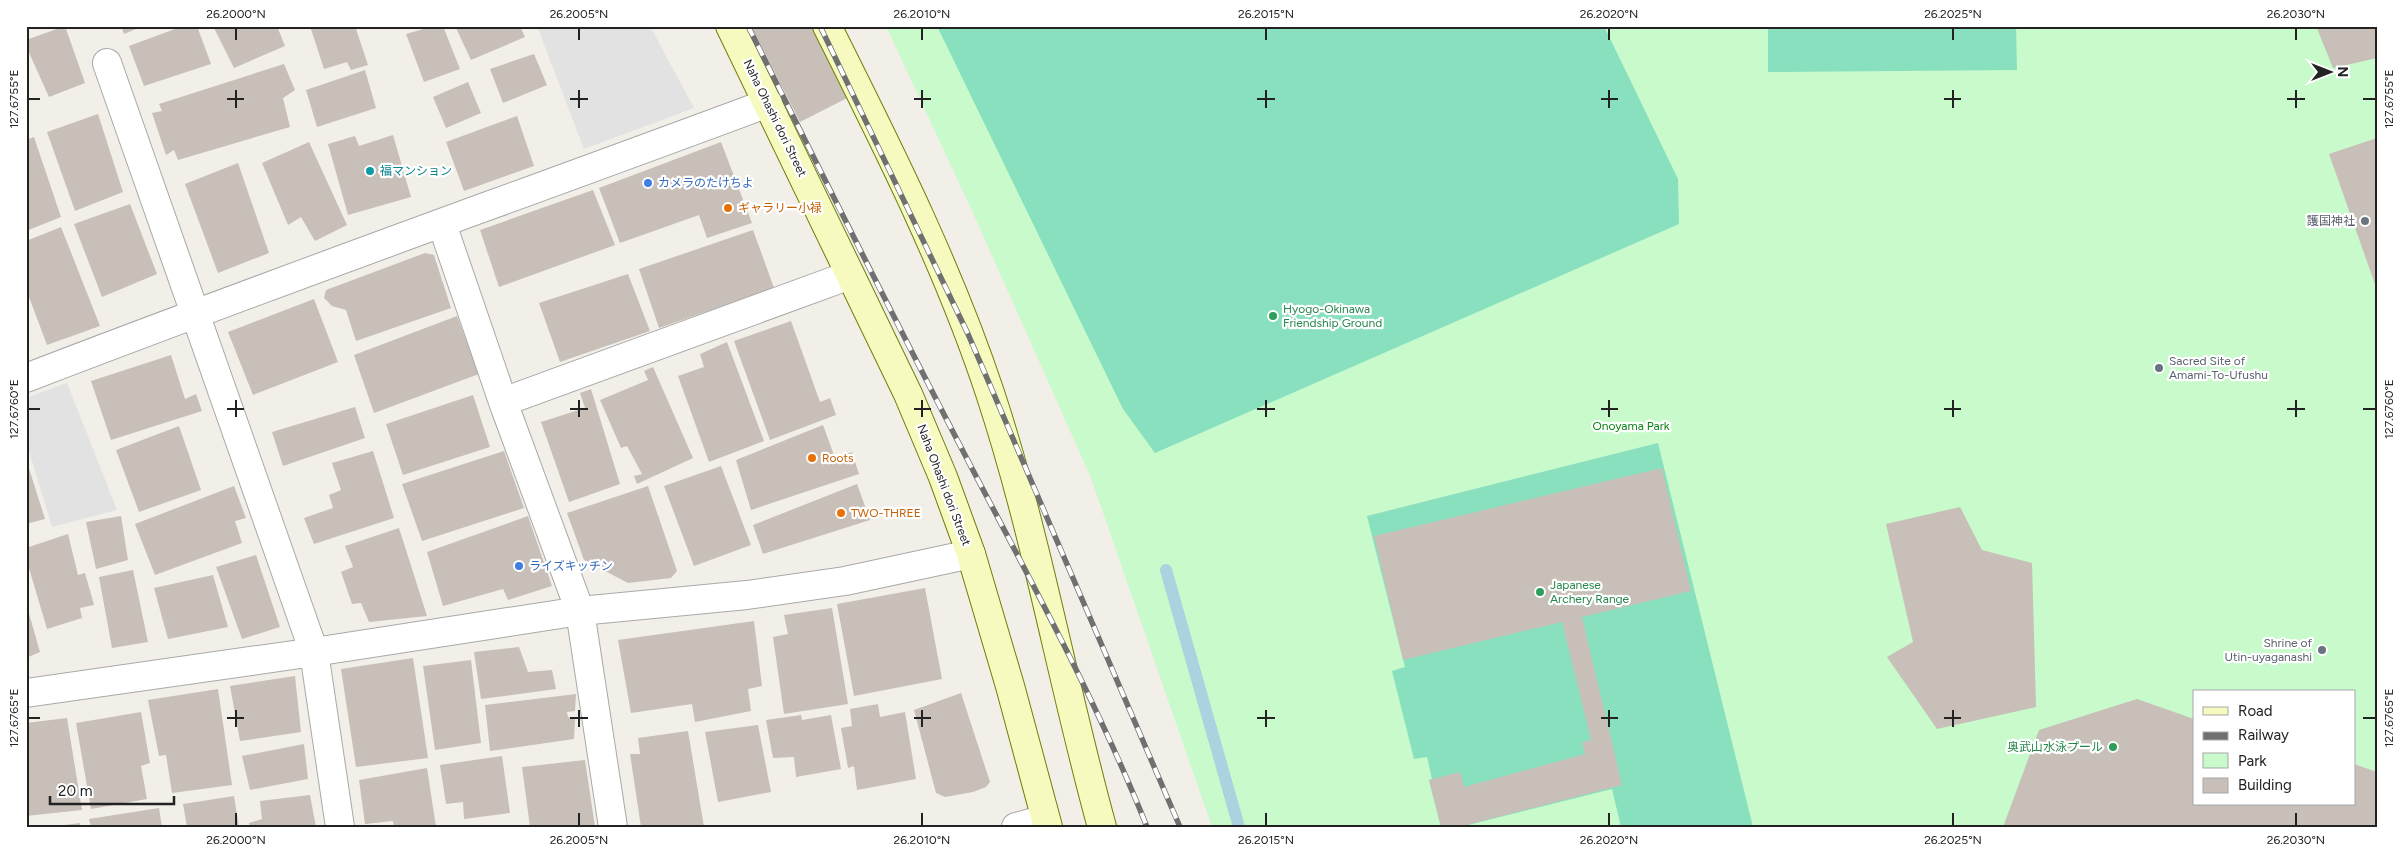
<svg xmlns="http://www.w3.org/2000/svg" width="2403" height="853" font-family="Figtree,'Noto Sans JP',sans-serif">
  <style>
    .park { fill: #c8facc; fill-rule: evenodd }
    .pitch { fill: #88e0be }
    .parking { fill: #e2e2e2 }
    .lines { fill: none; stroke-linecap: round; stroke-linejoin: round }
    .stream { stroke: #aad3df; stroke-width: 12 }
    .building { fill: #c7bfb8 }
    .minor-casing { stroke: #a9a9a9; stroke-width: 30 }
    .secondary-casing { stroke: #707d05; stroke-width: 30 }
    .minor { stroke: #fff; stroke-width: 28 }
    .secondary { stroke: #f7fabf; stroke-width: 28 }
    .rail-casing { stroke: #707070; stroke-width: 5.5 }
    .rail { stroke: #fff; stroke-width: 4; stroke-dasharray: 11; stroke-linecap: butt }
    .ticks { fill: none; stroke: #222; stroke-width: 2 }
    .culture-dot { fill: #0f9aa8; stroke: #fff; stroke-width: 2 }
    .shop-dot { fill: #3f7fe0; stroke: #fff; stroke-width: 2 }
    .food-dot { fill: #e8710a; stroke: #fff; stroke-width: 2 }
    .worship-dot { fill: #6b7280; stroke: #fff; stroke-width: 2 }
    .leisure-dot { fill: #2e9e5b; stroke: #fff; stroke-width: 2 }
    .labels { text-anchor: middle; stroke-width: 4.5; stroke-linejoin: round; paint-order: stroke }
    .street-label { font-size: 12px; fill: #222; stroke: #fff }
    .culture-label { font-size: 12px; fill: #0d838f; stroke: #fff; text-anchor: start }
    .shop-label { font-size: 12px; fill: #366cbe; stroke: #fff; text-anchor: start }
    .food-label { font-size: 12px; fill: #c56008; stroke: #fff; text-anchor: start }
    .worship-label { font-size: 12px; fill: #5b616d; stroke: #fff; text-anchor: end }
    .leisure-label { font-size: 12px; fill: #27864d; stroke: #fff; text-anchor: start }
    .park-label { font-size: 12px; fill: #0c8416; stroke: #fff }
    .neatline { fill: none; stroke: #222; stroke-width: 2 }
    .ticks-label { font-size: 12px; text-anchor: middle; fill: #222 }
  </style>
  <rect width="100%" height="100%" fill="#f2efe9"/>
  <path class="park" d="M 886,26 L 2377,26 L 2377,827 L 1212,827 L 1091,478 L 973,213 ZM 2194,692 L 2354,692 L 2354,804 L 2194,804 Z"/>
  <path class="pitch" d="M 937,26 L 1604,26 L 1678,179 L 1679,224 L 1155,453 L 1123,409 Z
    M 1768,26 L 2016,26 L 2017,70 L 1768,72 Z
    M 1658,443 L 1753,827 L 1621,827 L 1612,789 L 1460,827 L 1441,827 L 1429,780 L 1432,779 L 1427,757 L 1414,759 L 1392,671 L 1405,667 L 1367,516 Z"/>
  <path class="parking" d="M 537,26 L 650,26 L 694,108 L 584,149 Z
    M 67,383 L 117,510 L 52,527 L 26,441 L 26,398 Z"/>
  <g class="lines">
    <path class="stream" d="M 1166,570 L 1239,827"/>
  </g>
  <path class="building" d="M 65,26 L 85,83 L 49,97 L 26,46 L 26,40 Z
    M 121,26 L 143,26 L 124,34 Z
    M 183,26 L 197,26 L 211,64 L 144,86 L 129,46 Z
    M 213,26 L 277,26 L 285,46 L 234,68 Z
    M 310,26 L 355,26 L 368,65 L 351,70 L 347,62 L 324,69 Z
    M 434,26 L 443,26 L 460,69 L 424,82 L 406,34 Z
    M 455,26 L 520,26 L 525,37 L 471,60 Z
    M 751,26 L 823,26 L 857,93 L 800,122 Z
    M 2316,26 L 2377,26 L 2377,58 L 2333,68 Z
    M 534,54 L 547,85 L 503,103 L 490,69 Z
    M 284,64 L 295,90 L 283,98 L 290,127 L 178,160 L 174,150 L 166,155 L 152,113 L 162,111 L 159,104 Z
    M 365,70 L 376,108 L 317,127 L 306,90 Z
    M 468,82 L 481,113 L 446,128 L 433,97 Z
    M 98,114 L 123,192 L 75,211 L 47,132 Z
    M 517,116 L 534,166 L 464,191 L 446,142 Z
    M 393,135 L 411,197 L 348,215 L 328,144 L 355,136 L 359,146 Z
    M 34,137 L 61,217 L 26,231 L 26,158 L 29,157 L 26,140 Z
    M 2377,138 L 2377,287 L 2376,287 L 2329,154 Z
    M 309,142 L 347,225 L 315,241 L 301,217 L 288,225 L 262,163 Z
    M 721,142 L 752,223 L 707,238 L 699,215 L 620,243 L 599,188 Z
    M 238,163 L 269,253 L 218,273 L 185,184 Z
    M 593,190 L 615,245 L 499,287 L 480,230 Z
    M 130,204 L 157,274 L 102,297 L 74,224 Z
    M 61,227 L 100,326 L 47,345 L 26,289 L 26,241 Z
    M 753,230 L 774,288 L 659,328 L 639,269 Z
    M 425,253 L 434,255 L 451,308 L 356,341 L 346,310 L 332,306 L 324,298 L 326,290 Z
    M 628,274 L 650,331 L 560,362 L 539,303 Z
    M 314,299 L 338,362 L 253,395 L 228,332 Z
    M 457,316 L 479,374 L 374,413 L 354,355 Z
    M 791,321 L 820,402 L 830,398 L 836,415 L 770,440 L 734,341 Z
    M 727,342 L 764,441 L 709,462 L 678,376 L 704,367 L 700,354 Z
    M 171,355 L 185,399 L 196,394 L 202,411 L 111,440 L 91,381 Z
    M 653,367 L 693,458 L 637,484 L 634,476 L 642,474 L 627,446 L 621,448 L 600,400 L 648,380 L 644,371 Z
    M 591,389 L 620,484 L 569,502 L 541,422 L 585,408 L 580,393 Z
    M 473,395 L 490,447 L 403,475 L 386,424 Z
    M 355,407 L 365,438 L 283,466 L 272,432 Z
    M 823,425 L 835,458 L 852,452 L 859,474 L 751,510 L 736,460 Z
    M 179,426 L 201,490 L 139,512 L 116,450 Z
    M 373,451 L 394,518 L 314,544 L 304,518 L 333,508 L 329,495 L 341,490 L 332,463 Z
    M 504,451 L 524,508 L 422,541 L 402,484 Z
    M 26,459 L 45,519 L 26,524 Z
    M 721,466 L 751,545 L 694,566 L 664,486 Z
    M 1662,468 L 1691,591 L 1582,617 L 1622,785 L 1459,827 L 1441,827 L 1429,780 L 1460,772 L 1464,787 L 1585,754 L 1582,742 L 1591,740 L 1562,622 L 1403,660 L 1374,536 Z
    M 857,484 L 870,520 L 763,554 L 753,525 Z
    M 234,486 L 246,518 L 235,521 L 242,543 L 155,575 L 135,524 Z
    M 648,486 L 677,571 L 671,578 L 628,583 L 584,560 L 567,513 Z
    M 1960,507 L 1982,550 L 2032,563 L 2036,707 L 1937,729 L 1887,657 L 1913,642 L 1886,524 Z
    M 121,516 L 128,560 L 96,569 L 86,522 Z
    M 528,516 L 552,586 L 508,600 L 503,589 L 443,606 L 427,552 Z
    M 399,528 L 427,616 L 369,622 L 361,603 L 352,604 L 341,572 L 353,567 L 345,546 Z
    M 68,534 L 78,575 L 85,573 L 94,605 L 80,608 L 82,618 L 47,629 L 26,558 L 26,548 Z
    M 256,555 L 280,627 L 242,639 L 216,567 Z
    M 133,570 L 148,642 L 112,648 L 99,577 Z
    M 213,575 L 228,627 L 168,639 L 154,588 Z
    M 925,588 L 942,679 L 854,696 L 837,604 Z
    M 26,603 L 40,652 L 26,658 Z
    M 832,608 L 848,704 L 784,714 L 773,637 L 788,634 L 784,615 Z
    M 754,621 L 762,686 L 748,689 L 751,711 L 695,722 L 692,704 L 631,713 L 618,640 Z
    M 519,647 L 528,672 L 552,670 L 556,689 L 481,699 L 474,652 Z
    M 413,658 L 428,758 L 356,767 L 341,669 Z
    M 471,660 L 481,743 L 435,750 L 423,666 Z
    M 295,676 L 301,732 L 240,741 L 230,686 Z
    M 218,689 L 232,785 L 172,793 L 166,755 L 159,756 L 148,700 Z
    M 961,693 L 990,782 L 986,787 L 973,792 L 945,797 L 936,793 L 914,710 Z
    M 576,694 L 575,711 L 567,712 L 568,717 L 575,719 L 574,739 L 490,751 L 485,705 Z
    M 2137,699 L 2194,719 L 2194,804 L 2354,804 L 2354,764 L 2377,772 L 2377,827 L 2003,827 L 2039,730 Z
    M 878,704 L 880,717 L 905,712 L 916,779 L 857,790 L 854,766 L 848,768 L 841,728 L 852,726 L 850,709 Z
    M 141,712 L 150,763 L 141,766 L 147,799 L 91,809 L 76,723 Z
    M 801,715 L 802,720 L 831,715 L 841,769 L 796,777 L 794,757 L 773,758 L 766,720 Z
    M 67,718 L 82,810 L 26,816 L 26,723 Z
    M 758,725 L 771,792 L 718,802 L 705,732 Z
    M 688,731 L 704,827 L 677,825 L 641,827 L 630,754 L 640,754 L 638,738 Z
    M 304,744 L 308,779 L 250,790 L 242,756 Z
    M 502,756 L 510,813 L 464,819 L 463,802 L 446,804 L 440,765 Z
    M 585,760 L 595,827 L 530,827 L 522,767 Z
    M 427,768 L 436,827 L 394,827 L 393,821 L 365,824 L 359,780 Z
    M 310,795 L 316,827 L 250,827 L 249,823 L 262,819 L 260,801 Z
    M 234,796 L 239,827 L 187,827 L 183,804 Z
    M 159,808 L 162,827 L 91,827 L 89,819 Z
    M 80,823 L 80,827 L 57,827 L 57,826 Z"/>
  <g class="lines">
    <defs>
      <path id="minor" d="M 107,63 L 314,652 L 340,827
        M 442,224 L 503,402 L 580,611 L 613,827
        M 26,378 C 272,283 521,195 768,103
        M 503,402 L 850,275
        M 26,693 L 314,652 L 580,611 L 747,595 L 845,581 L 971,554
        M 1016,827 L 1045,819"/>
      <path id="secondary" d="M 730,26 L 908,394 L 943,477 L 971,554 L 1010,686 L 1048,827
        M 827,26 C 887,146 948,266 990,393 C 1037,535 1062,683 1102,827"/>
    </defs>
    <use href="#minor" class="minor-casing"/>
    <use href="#secondary" class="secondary-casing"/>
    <use href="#minor" class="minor"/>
    <use href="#secondary" class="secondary"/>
    <defs>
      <path id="rail" d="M 748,26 C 820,170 891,313 965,455 C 1029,578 1096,699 1147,827
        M 820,26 L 968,334 L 1180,827"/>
    </defs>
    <use href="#rail" class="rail-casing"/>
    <use href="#rail" class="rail"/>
  </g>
  <path class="ticks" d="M 236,28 L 236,40M 579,28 L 579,40M 922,28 L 922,40M 1266,28 L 1266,40M 1609,28 L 1609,40M 1953,28 L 1953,40M 2296,28 L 2296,40M 236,90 L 236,108M 579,90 L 579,108M 922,90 L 922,108M 1266,90 L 1266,108M 1609,90 L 1609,108M 1953,90 L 1953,108M 2296,90 L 2296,108M 28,99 L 40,99M 227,99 L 244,99M 570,99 L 588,99M 914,99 L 931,99M 1257,99 L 1275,99M 1601,99 L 1618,99M 1944,99 L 1961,99M 2287,99 L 2305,99M 2363,99 L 2376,99M 236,400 L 236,417M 579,400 L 579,417M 922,400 L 922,417M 1266,400 L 1266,417M 1609,400 L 1609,417M 1953,400 L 1953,417M 2296,400 L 2296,417M 28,409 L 40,409M 227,409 L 244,409M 570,409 L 588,409M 914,409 L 931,409M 1257,409 L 1275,409M 1601,409 L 1618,409M 1944,409 L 1961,409M 2287,409 L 2305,409M 2363,409 L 2376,409M 236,710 L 236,727M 579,710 L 579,727M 922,710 L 922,727M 1266,710 L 1266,727M 1609,710 L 1609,727M 1953,710 L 1953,727M 28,718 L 40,718M 227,718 L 244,718M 570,718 L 588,718M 914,718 L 931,718M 1257,718 L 1275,718M 1601,718 L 1618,718M 1944,718 L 1961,718M 2363,718 L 2376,718M 236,813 L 236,826M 579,813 L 579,826M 922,813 L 922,826M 1266,813 L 1266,826M 1609,813 L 1609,826M 1953,813 L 1953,826M 2296,813 L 2296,826"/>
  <circle class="culture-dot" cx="370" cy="171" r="5"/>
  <g class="shop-dot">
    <circle cx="648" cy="183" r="5"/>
    <circle cx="519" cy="566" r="5"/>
  </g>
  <g class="food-dot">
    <circle cx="728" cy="208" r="5"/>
    <circle cx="812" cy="458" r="5"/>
    <circle cx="841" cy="513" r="5"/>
  </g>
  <g class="worship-dot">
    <circle cx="2365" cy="221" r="5"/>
    <circle cx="2159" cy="368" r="5"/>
    <circle cx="2322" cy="650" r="5"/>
  </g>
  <g class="leisure-dot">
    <circle cx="1273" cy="316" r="5"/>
    <circle cx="1540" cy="592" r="5"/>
    <circle cx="2113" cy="747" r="5"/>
  </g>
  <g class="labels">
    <g class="street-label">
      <text transform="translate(775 118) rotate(64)" y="4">Naha Ohashi dori Street</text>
      <text transform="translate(944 485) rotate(69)" y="4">Naha Ohashi dori Street</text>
    </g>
    <g class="culture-label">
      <text x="380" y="175">福マンション</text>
    </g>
    <g class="shop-label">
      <text x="658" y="187">カメラのたけちよ</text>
      <text x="529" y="570">ライズキッチン</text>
    </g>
    <g class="food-label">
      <text x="738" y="212">ギャラリー小禄</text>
      <text x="822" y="462">Roots</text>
      <text x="851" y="517">TWO-THREE</text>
    </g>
    <g class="worship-label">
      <text x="2355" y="225">護国神社</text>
      <text x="2169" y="365" text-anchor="start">Sacred Site of<tspan x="2169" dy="14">Amami-To-Ufushu</tspan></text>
      <text x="2312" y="647">Shrine of<tspan x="2312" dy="14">Utin-uyaganashi</tspan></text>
    </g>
    <g class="leisure-label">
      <text x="1283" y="313">Hyogo-Okinawa<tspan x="1283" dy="14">Friendship Ground</tspan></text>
      <text x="1550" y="589">Japanese<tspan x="1550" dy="14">Archery Range</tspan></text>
      <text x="2103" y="751" text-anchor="end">奥武山水泳プール</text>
    </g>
    <g class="park-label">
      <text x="1631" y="430">Onoyama Park</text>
    </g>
  </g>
  <rect width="2403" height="853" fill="none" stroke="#ffffff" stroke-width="55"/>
  <rect x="2193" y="690" width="162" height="115" fill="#ffffff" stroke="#a7a7a7"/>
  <rect x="2203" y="707" width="25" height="8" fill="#f7fabf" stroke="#a7a7a7"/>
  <text x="2238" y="716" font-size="15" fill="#222222">Road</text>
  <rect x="2203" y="732" width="25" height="8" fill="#707070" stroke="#a7a7a7"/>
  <text x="2238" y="740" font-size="15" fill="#222222">Railway</text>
  <rect x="2203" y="753" width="25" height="15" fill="#c8facc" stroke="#a7a7a7"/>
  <text x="2238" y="766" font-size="15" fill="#222222">Park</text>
  <rect x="2203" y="778" width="25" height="15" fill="#c7bfb8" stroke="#a7a7a7"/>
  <text x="2238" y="790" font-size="15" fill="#222222">Building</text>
  <g transform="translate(2330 72) rotate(90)" stroke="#ffffff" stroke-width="4" paint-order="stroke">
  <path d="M0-4L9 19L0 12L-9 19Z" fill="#222222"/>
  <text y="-8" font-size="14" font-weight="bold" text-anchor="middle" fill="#222222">N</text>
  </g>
  <path d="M50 796v8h124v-8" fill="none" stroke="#222222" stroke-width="2.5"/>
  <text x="58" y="796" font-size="15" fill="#222222" stroke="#ffffff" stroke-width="4" paint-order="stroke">20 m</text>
  <rect x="28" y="28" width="2348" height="798" class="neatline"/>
  <g class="ticks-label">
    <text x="236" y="18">26.2000°N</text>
    <text x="579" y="18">26.2005°N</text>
    <text x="922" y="18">26.2010°N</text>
    <text x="1266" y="18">26.2015°N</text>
    <text x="1609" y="18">26.2020°N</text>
    <text x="1953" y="18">26.2025°N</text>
    <text x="2296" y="18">26.2030°N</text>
    <text transform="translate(2389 99) rotate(-90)" y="4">127.6755°E</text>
    <text transform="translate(14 99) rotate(-90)" y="4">127.6755°E</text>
    <text transform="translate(2389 409) rotate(-90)" y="4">127.6760°E</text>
    <text transform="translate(14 409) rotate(-90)" y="4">127.6760°E</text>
    <text transform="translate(2389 718) rotate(-90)" y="4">127.6765°E</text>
    <text transform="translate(14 718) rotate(-90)" y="4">127.6765°E</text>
    <text x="236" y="844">26.2000°N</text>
    <text x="579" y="844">26.2005°N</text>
    <text x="922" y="844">26.2010°N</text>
    <text x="1266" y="844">26.2015°N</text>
    <text x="1609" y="844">26.2020°N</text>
    <text x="1953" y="844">26.2025°N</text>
    <text x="2296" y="844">26.2030°N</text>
  </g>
</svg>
